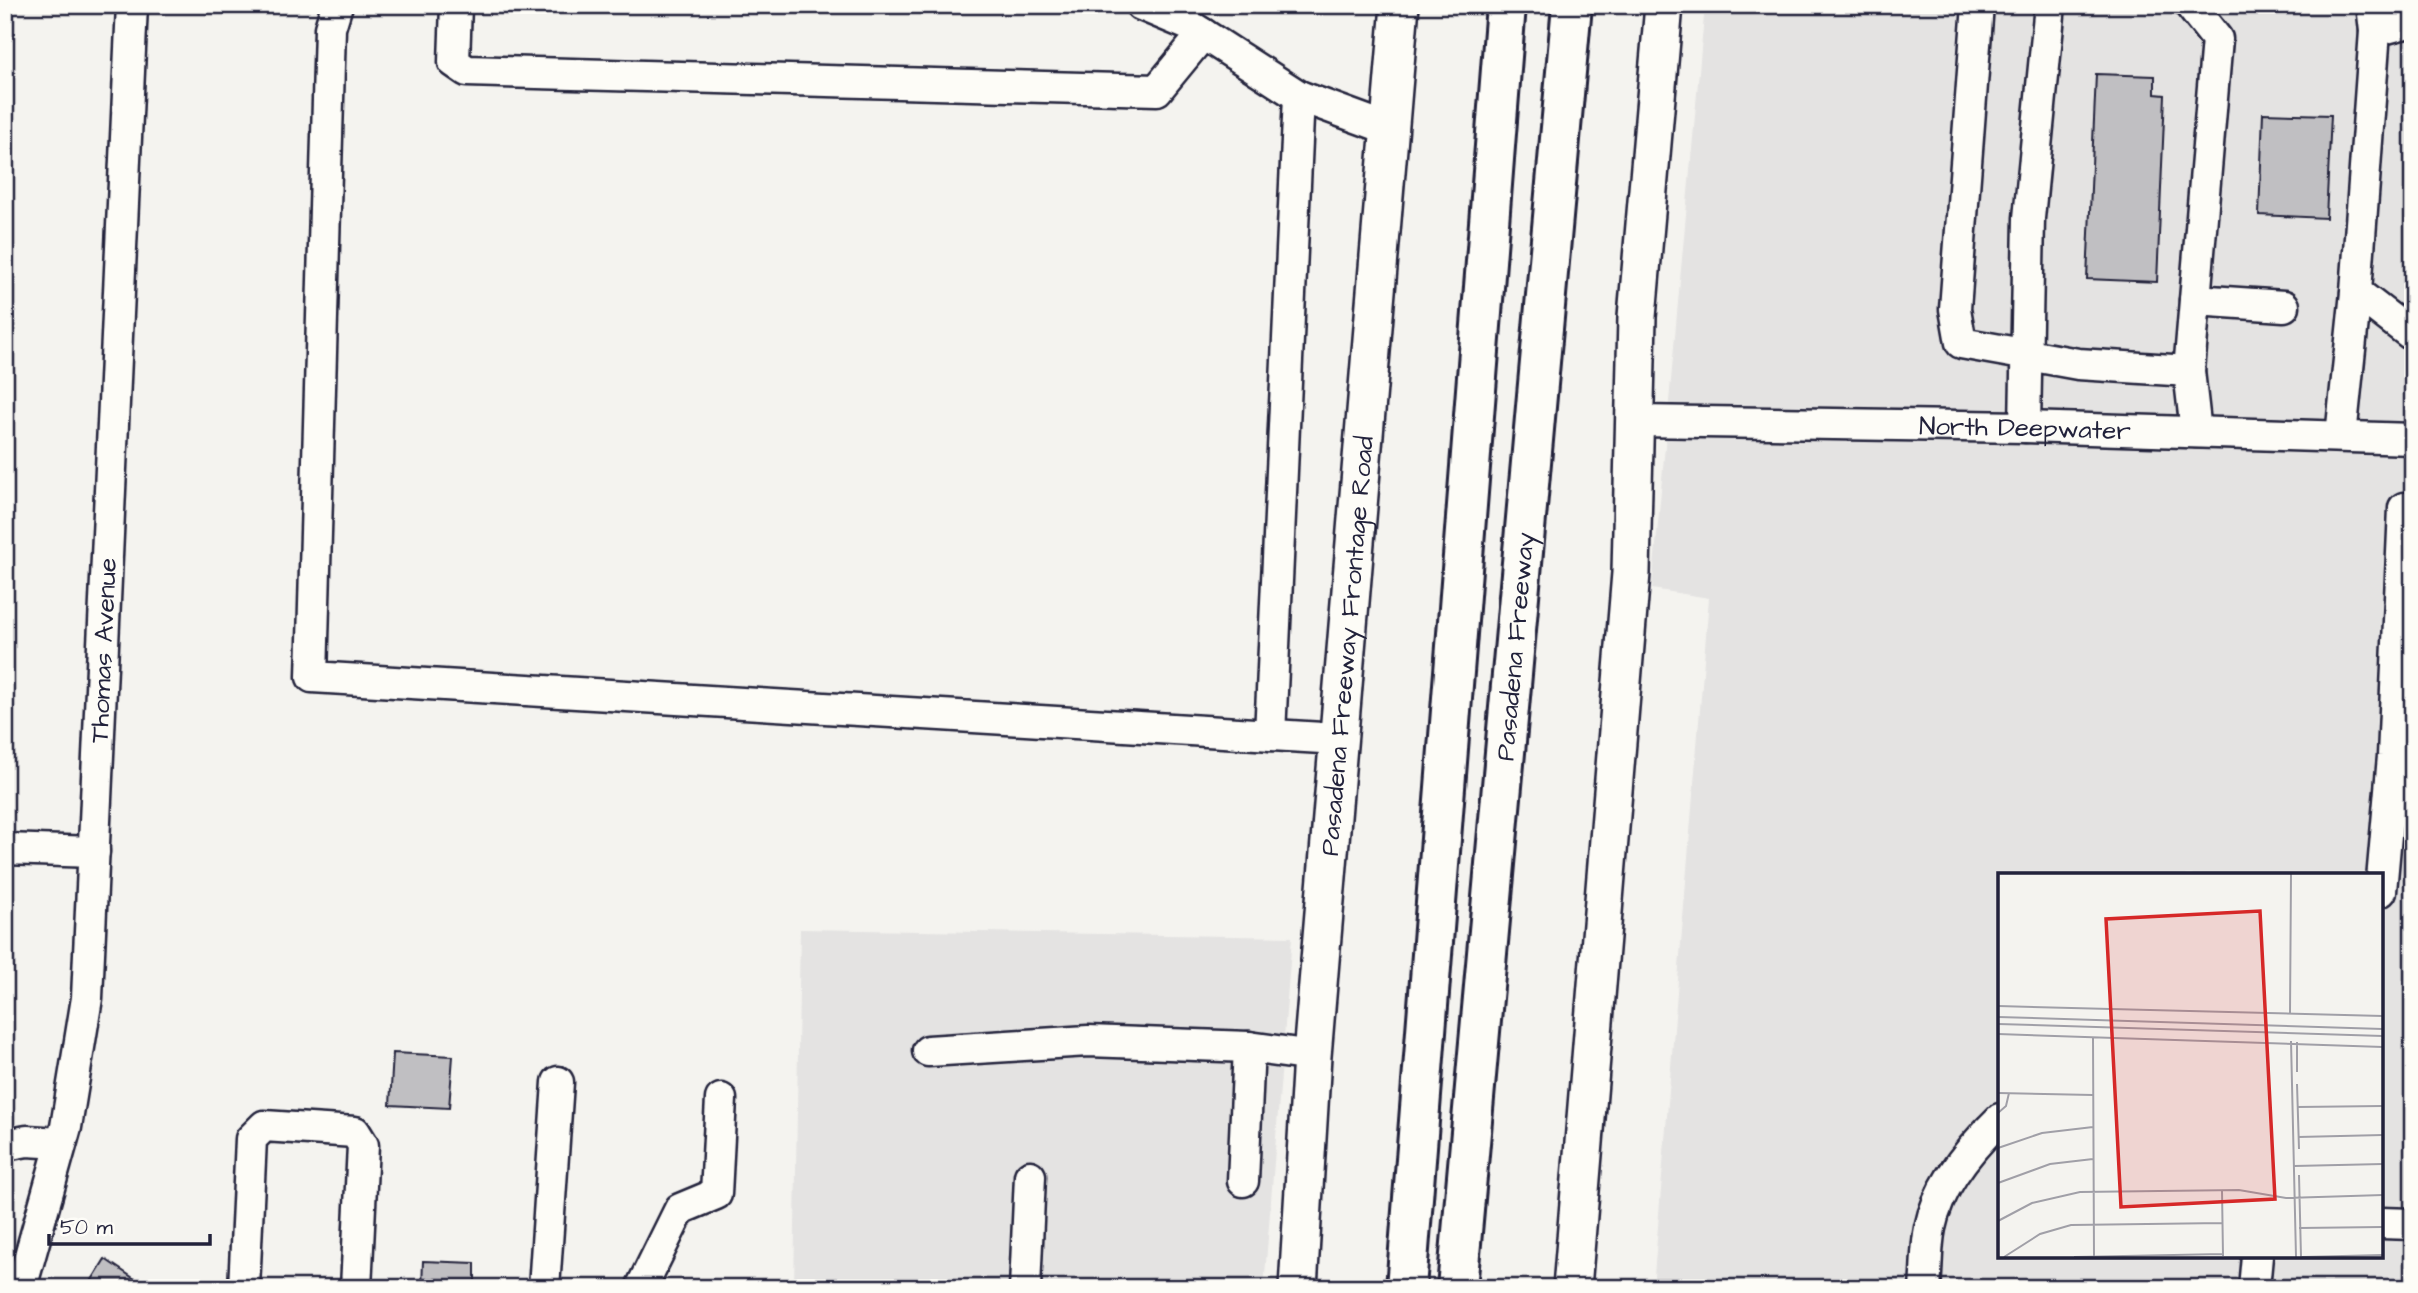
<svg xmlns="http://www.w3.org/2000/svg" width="2418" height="1293" font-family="'Architects Daughter',sans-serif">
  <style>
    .built { fill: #e4e3e2; fill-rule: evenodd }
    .building { fill: #c0bfc2; stroke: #22223b; stroke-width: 2 }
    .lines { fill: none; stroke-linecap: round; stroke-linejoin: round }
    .minor-casing { stroke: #22223b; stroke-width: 35 }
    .major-casing { stroke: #22223b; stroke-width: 42 }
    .highway-casing { stroke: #22223b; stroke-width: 44 }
    .minor { stroke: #fdfcf7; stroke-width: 30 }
    .major { stroke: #fdfcf7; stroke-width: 37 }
    .highway { stroke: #fdfcf7; stroke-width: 38 }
    .labels { text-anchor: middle; stroke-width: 7; stroke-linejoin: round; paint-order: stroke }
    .street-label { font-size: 26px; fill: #22223b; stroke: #fdfcf7 }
    .inset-road { fill: none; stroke: #a09fa7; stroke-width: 2 }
    .view { fill: #d62828; fill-opacity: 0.15; stroke: #d62828; stroke-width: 3.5 }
    .inset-edge { fill: none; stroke: #22223b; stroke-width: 3.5 }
  </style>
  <rect width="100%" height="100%" fill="#f4f3ef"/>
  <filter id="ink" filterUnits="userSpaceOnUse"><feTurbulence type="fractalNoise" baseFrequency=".0143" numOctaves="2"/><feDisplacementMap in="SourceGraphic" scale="14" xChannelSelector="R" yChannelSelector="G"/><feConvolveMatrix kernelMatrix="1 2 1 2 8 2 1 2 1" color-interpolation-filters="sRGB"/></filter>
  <g filter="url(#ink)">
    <path class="built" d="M 1705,5 L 2413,5 L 2413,1288 L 1653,1288 L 1709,598 L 1652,589 ZM 2000,875 L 2381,875 L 2381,1256 L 2000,1256 Z
      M 800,929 L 1292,937 L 1264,1288 L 794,1288 Z"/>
    <path class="building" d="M 2096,74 L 2155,76 L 2155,94 L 2165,95 L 2157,282 L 2087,279 Z
      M 2263,113 L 2331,115 L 2326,218 L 2259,215 Z
      M 393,1053 L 453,1056 L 449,1108 L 390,1105 Z
      M 105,1259 L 148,1288 L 87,1288 Z
      M 423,1261 L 475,1263 L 475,1288 L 422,1288 Z"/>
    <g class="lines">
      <defs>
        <g id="minor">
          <path d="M 337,5 L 330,28 L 312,677 L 1339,739"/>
          <path d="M 456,5 L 454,62 L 467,71 L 1157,90 L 1203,34"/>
          <path d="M 1141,5 L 1189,25 L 1299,96 L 1389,129"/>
          <path d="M 1978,5 L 1955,309 L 1961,343 L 2078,364 L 2189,371"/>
          <path d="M 2190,5 L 2217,39 L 2189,371 L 2196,432"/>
          <path d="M 2372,5 L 2375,31 L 2356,292 L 2413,336"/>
          <path d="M 2375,31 L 2413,21"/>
          <path d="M 2195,300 L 2284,306"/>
          <path id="s1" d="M 1637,421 L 2025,427 L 2413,439"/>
          <path d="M 2025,427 L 2029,218 L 2050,5"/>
          <path d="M 2341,436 L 2356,292"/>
          <path d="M 1270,735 L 1299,96"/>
          <path d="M 5,849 L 94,852"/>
          <path d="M 2381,891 L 2393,756 L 2404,508 L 2413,508"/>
          <path d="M 928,1051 L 1088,1041 L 1249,1047 L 1312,1056"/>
          <path d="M 5,1145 L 27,1141 L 61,1143"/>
          <path d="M 1243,1181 L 1249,1047"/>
          <path d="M 2381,1223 L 2413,1224"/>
          <path id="s2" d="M 21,1288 L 66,1127 L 87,998 L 132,5"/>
          <path d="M 244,1288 L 251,1139 L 264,1126 L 355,1132 L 363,1145 L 356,1288"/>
          <path d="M 544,1288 L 558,1082"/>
          <path d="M 641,1288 L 680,1209 L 716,1194 L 721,1099"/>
          <path d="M 1025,1288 L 1030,1176"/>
          <path d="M 1925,1288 C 1927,1268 1926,1247 1930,1228 C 1938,1187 1971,1147 2000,1119"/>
          <path d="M 2254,1288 L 2257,1256"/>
        </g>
        <g id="major">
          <path id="s3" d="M 1298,1288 L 1312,1056 L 1400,5"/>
          <path d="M 1572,1288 L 1631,573 L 1637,317 L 1664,5"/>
        </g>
        <g id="highway">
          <path d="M 1406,1288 L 1506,5"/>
          <path id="s4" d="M 1457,1288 L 1572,5"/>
        </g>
      </defs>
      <use href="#minor" class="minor-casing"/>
      <use href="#major" class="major-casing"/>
      <use href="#highway" class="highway-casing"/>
      <use href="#minor" class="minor"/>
      <use href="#major" class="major"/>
      <use href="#highway" class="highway"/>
    </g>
  </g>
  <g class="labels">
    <g class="street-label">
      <text dy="9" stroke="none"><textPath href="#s1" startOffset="388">North Deepwater</textPath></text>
      <text dy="9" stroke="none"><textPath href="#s3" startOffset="644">Pasadena Freeway Frontage Road</textPath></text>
      <text dy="9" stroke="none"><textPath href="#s4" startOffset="644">Pasadena Freeway</textPath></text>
      <text dy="9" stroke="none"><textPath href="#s2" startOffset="646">Thomas Avenue</textPath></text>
    </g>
  </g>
  <g transform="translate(1998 873)">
    <rect width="385" height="385" fill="#f4f3ef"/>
    <path class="inset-road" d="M 0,133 L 385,143M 292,140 L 293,1M 0,144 L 385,156M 0,151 L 385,163M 0,161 L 385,174M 95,165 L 96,384M 293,168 L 298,384M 299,199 L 299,169M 299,211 L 301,276M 0,220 L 95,222M 299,234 L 385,233M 0,240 L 8,233 L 11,220M 300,264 L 385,262M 0,275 L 44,260 L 95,254M 296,293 L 385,291M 301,302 L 303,384M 0,310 L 52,291 L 95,286M 224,317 L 225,383M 0,348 L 34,330 L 82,319 L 241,317 L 288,325 L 385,322M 301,355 L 385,354M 6,384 L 42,361 L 73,352 L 225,350M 76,384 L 225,381M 304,384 L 385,382"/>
    <path class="view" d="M 262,38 L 277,326 L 123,334 L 108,46 Z"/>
    <rect width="385" height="385" class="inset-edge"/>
  </g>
  <rect width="2418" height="1293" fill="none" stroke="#fdfcf7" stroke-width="28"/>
  <rect x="14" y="14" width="2390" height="1265" fill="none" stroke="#22223b" stroke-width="2.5" filter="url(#ink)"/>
  <path d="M49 1234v10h161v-10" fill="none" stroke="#22223b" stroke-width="3.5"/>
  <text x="60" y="1234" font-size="21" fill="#22223b" stroke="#fdfcf7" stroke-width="5" paint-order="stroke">50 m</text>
</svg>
